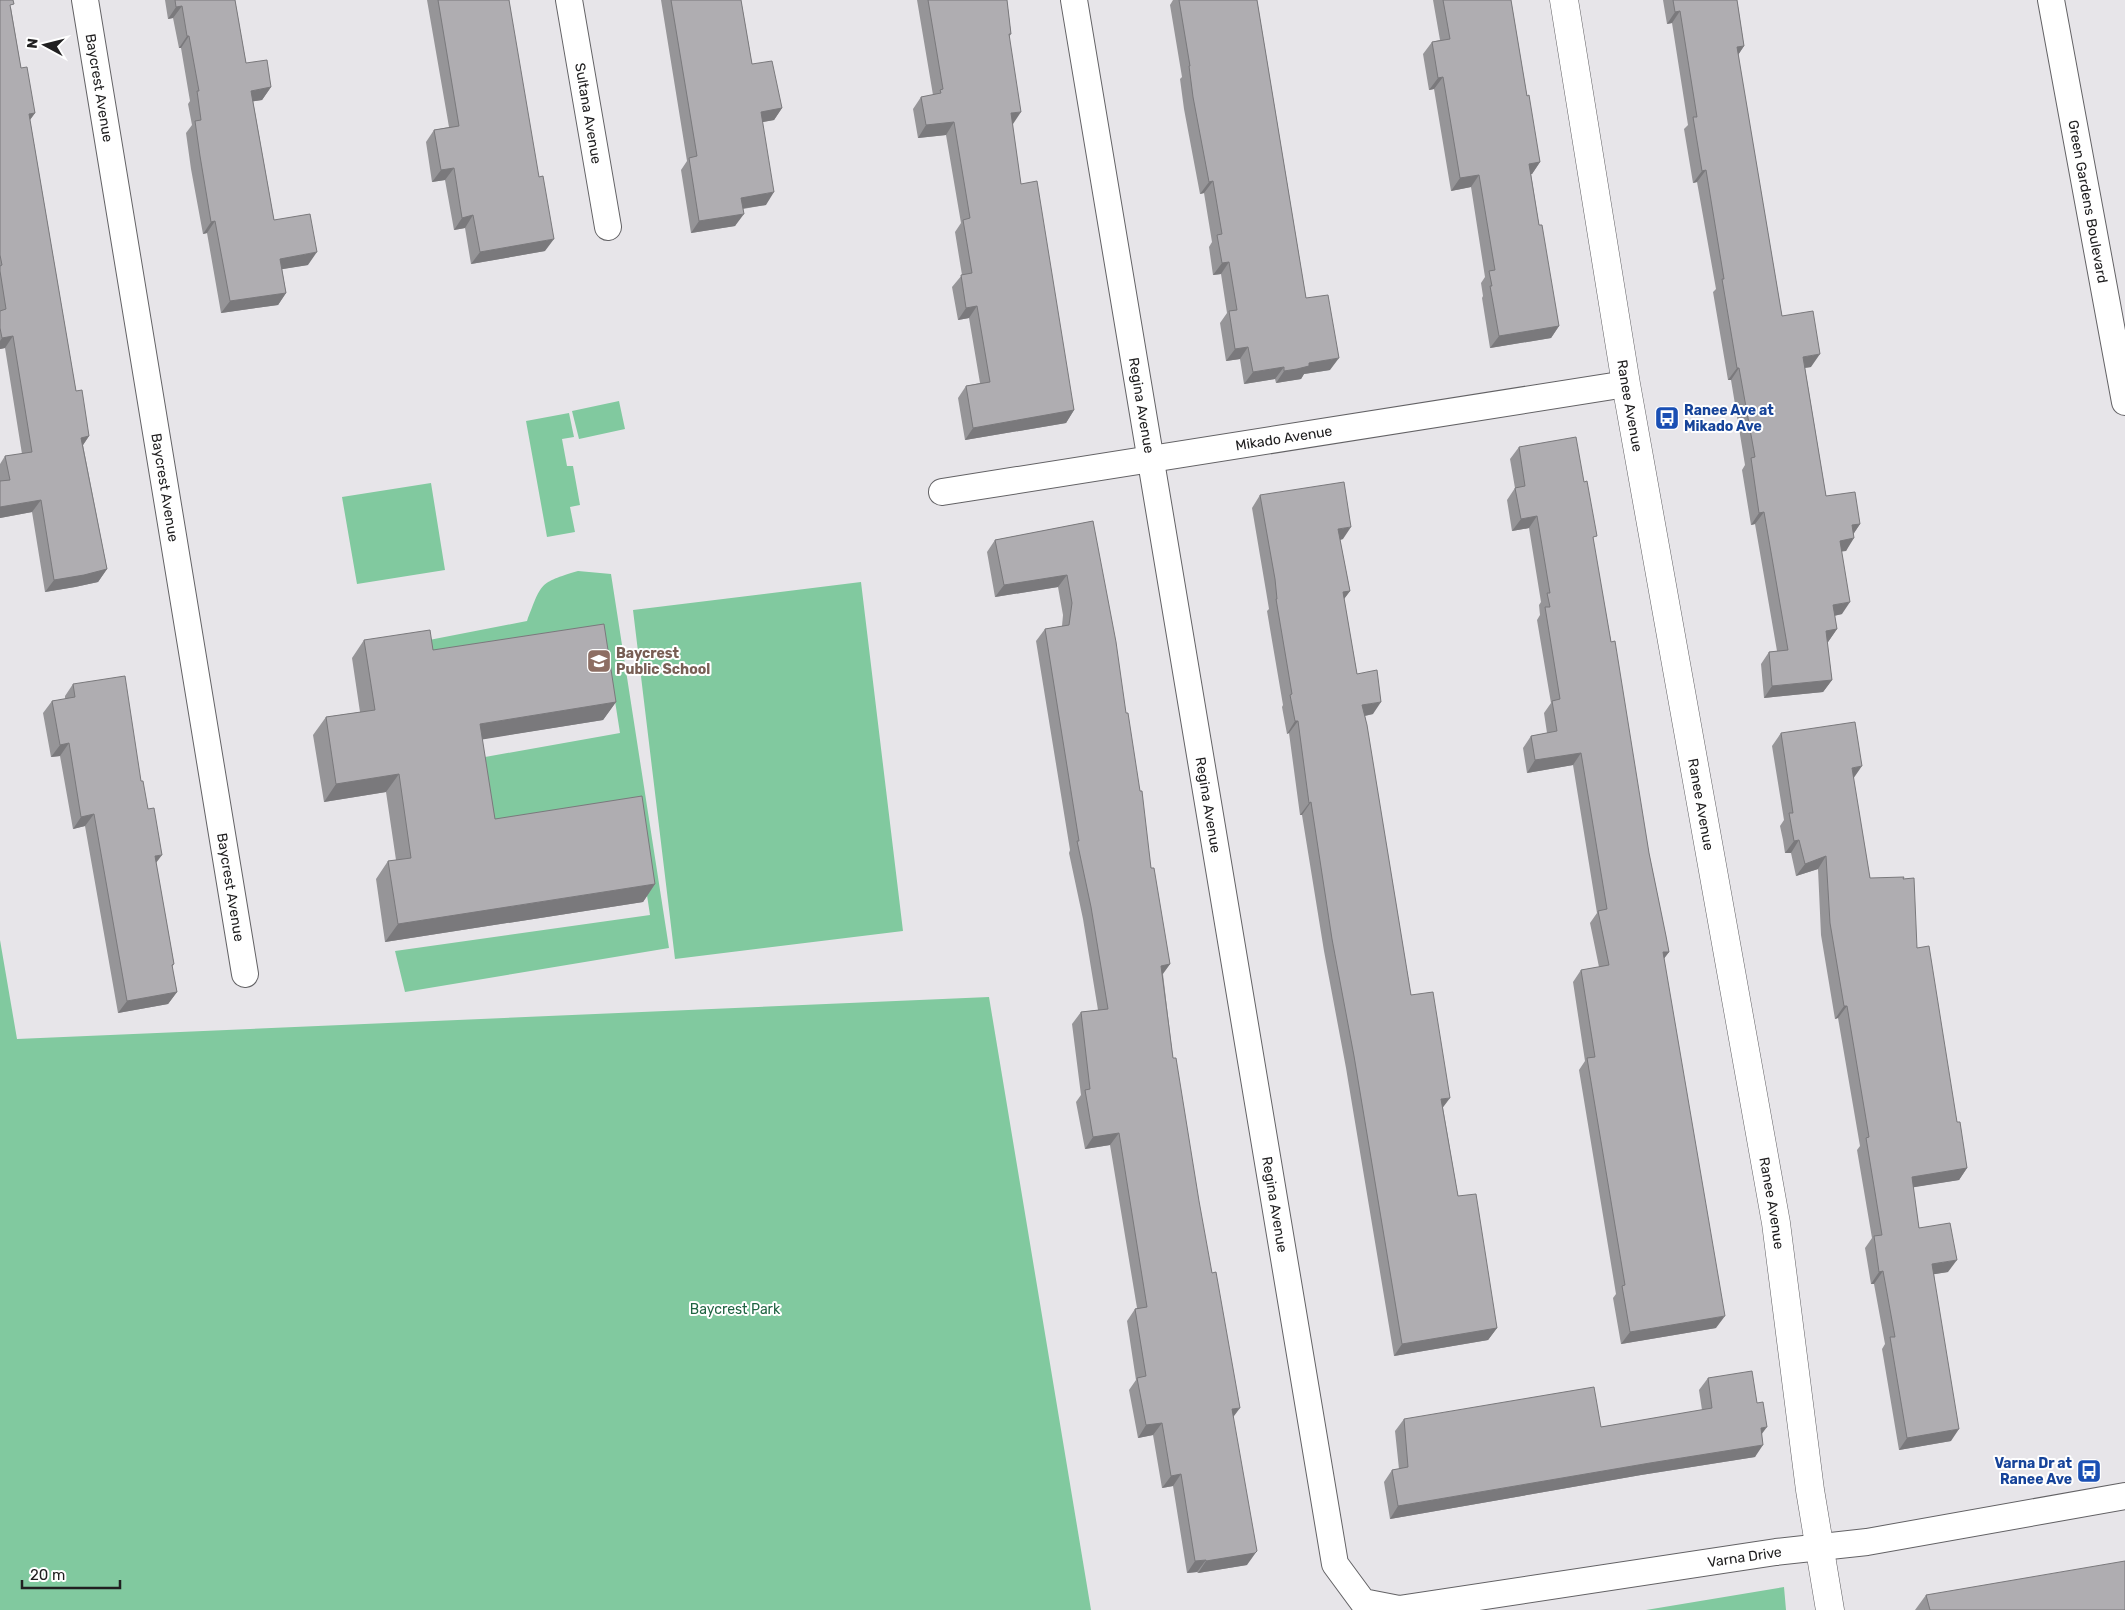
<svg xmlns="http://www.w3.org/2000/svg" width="2125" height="1610" font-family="Rubik,sans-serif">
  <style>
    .green { fill: #81c99f }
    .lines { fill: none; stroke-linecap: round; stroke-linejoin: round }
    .street-casing { stroke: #636265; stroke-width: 28 }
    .secondary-casing { stroke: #636265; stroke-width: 29 }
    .street { stroke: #fff; stroke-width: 26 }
    .secondary { stroke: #fff; stroke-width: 28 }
    .wall { fill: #969598 }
    .shaded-wall { fill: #7a797c }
    .building { fill: #afadb1; stroke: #7a797c }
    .labels { text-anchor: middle; stroke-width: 4; stroke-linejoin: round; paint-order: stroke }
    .street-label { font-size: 14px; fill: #212021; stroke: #fff }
    .transit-label { font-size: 14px; font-weight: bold; fill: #164399; stroke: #fff; text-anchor: start }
    .education-label { font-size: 14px; font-weight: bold; fill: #785e54; stroke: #fff; text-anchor: start }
    .park-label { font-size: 14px; fill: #1f6442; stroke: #fff }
  </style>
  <rect width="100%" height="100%" fill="#e7e5e9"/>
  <path class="green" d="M 619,401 L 625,429 L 579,439 L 572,411 Z
    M 569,413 L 574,437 L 562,439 L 567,466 L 573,466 L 580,505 L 570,507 L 575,532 L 547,537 L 526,421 Z
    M 431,483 L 445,570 L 357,584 L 342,497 Z
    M 578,571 L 611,574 L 669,948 L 405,992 L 395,951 L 650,915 L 633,803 L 488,827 L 474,759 L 620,733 L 604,631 L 428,663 L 424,641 L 527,621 C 542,583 538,583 578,571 Z
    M 861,582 L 903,931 L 675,959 L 633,610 Z
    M 0,940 L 17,1039 L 989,997 L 1091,1610 L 0,1610 Z
    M 1784,1587 L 1786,1610 L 1646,1610 Z"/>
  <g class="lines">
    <defs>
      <g id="street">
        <path id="s1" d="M 85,0 L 245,974"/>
        <path id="s2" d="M 569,0 L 608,227"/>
        <path id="s3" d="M 1074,0 L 1335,1564 L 1363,1602 L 1399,1609 L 1776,1552 L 1867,1542 L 2125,1496"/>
        <path id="s4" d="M 2051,0 L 2125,402"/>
        <path id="s5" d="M 942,492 L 1626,384"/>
      </g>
      <g id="secondary">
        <path id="s6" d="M 1564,0 L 1626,384 L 1776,1223 L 1810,1490 L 1830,1610"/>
      </g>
    </defs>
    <use href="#street" class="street-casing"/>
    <use href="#secondary" class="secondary-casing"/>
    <use href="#street" class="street"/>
    <use href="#secondary" class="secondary"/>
  </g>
  <path class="wall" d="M 0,0 L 11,8 L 21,68 L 35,113 L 30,120 L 76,391 L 89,436 L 83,445 L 107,569 L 98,582 L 75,587 L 45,592 L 32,512 L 0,518 L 0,464 L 5,456 L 22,454 L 5,348 L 0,349 Z
    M 165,0 L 235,0 L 246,63 L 271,87 L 262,100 L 253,101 L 274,220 L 308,265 L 282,269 L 286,293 L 278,305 L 221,313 L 207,233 L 203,234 L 191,169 L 186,133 L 192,125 L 188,104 L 190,101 L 181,48 L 179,48 L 173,18 L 168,19 Z
    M 427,0 L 509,0 L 545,251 L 471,264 L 465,228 L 454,230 L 445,180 L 432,182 L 426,142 L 434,130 L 449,127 Z
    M 661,0 L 741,0 L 752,64 L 782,108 L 774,120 L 762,122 L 766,205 L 743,209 L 735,226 L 691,233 L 681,170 L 687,161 Z
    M 917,0 L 1007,0 L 1011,34 L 1009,37 L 1012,124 L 1021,184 L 1074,410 L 1066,423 L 965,440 L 958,398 L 966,386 L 980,383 L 969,318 L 958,320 L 952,287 L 962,275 L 955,232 L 961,223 L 946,135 L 918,138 L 913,109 L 921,97 L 933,95 Z
    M 1173,0 L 1257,0 L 1306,298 L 1330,370 L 1304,374 L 1301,379 L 1288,381 L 1276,383 L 1275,379 L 1244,384 L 1240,359 L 1226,361 L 1220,323 L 1227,313 L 1221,274 L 1213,275 L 1209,247 L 1212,242 L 1204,193 L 1200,194 L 1184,109 L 1180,79 L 1182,77 L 1170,5 Z
    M 1433,0 L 1511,0 L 1527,96 L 1540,162 L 1532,174 L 1531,174 L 1539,225 L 1559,326 L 1551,338 L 1490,348 L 1482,298 L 1483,296 L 1481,283 L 1485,277 L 1471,187 L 1451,191 L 1434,89 L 1429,90 L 1423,54 L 1432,42 L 1440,40 Z
    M 1663,0 L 1737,0 L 1744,46 L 1738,55 L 1782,316 L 1811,367 L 1805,368 L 1826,496 L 1860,524 L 1854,533 L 1846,551 L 1841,551 L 1842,614 L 1834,616 L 1837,629 L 1828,642 L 1827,642 L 1832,680 L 1823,692 L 1764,698 L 1761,664 L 1769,652 L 1777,651 L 1755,524 L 1751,525 L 1742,470 L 1745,465 L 1731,380 L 1728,380 L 1713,292 L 1716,289 L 1697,182 L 1693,183 L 1684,129 L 1688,125 L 1672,23 L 1667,24 Z
    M 1519,447 L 1593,541 L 1649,853 L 1669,952 L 1664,958 L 1716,1328 L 1621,1344 L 1613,1298 L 1616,1294 L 1579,1070 L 1585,1061 L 1573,982 L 1581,970 L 1599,967 L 1590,923 L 1597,913 L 1573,765 L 1527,773 L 1523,748 L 1531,736 L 1547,733 L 1544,713 L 1551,703 L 1537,620 L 1540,615 L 1539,605 L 1541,602 L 1529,528 L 1512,531 L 1507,500 L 1515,488 L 1510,459 Z
    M 1260,495 L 1343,539 L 1340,540 L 1350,591 L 1344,599 L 1357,674 L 1373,714 L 1365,716 L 1411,995 L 1443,1108 L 1458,1196 L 1497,1328 L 1488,1340 L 1394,1356 L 1346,1068 L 1324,951 L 1302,815 L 1300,815 L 1289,733 L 1287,734 L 1282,707 L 1283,705 L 1267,611 L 1269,609 L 1266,591 L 1252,508 Z
    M 1093,521 L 1151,868 L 1170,964 L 1163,974 L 1173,1058 L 1233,1417 L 1247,1565 L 1198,1573 L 1197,1572 L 1187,1573 L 1173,1486 L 1162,1488 L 1153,1435 L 1138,1438 L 1129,1390 L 1136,1380 L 1127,1321 L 1135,1309 L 1137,1308 L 1110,1145 L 1085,1149 L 1076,1102 L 1081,1095 L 1072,1024 L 1081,1012 L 1098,1010 L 1083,919 L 1069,853 L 1070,850 L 1036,641 L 1045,629 L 1062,626 L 1063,615 L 1058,587 L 995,597 L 987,552 L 995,540 Z
    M 364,640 L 433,650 L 616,702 L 603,720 L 482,739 L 495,819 L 655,884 L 643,902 L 385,942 L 376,879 L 388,861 L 396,860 L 386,792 L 324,802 L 313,735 L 326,717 L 360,712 L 352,658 Z
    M 73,684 L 141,781 L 156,863 L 174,964 L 172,967 L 177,992 L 168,1004 L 118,1013 L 85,826 L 73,829 L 60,756 L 51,757 L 43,713 L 52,701 L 65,699 L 65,696 Z
    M 1781,733 L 1853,779 L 1870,878 L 1903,879 L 1917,948 L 1967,1168 L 1959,1180 L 1913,1187 L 1919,1228 L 1948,1272 L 1934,1274 L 1951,1441 L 1899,1450 L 1882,1349 L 1885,1344 L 1874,1284 L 1871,1284 L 1865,1248 L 1872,1238 L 1857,1150 L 1860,1146 L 1838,1018 L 1835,1019 L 1821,935 L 1818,869 L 1796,876 L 1791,853 L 1785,853 L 1783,840 L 1780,826 L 1784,820 L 1772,746 Z
    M 1708,1378 L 1762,1434 L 1755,1457 L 1641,1475 L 1390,1519 L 1384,1482 L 1392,1470 L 1399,1469 L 1395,1431 L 1404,1419 L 1601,1427 L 1702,1410 L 1699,1390 Z
    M 1926,1595 L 2125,1610 L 1915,1610 Z"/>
  <path class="shaded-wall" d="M 182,6 L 173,18 L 168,19 L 176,7 Z
    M 1680,11 L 1672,23 L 1667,24 L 1675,12 Z
    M 187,36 L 189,36 L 181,48 L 179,48 Z
    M 1744,46 L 1736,58 L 1737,47 Z
    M 1443,77 L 1434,89 L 1429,90 L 1438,78 Z
    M 271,87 L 262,100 L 242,103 L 251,91 Z
    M 782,108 L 774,120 L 752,124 L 761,112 Z
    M 1021,112 L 1013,124 L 1002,126 L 1011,113 Z
    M 35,113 L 26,125 L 29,114 Z
    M 954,122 L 946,135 L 918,138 L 926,125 Z
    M 1540,162 L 1532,174 L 1521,176 L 1529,164 Z
    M 454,168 L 445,180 L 432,182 L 441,170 Z
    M 1706,170 L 1697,182 L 1693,183 L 1702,171 Z
    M 1479,175 L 1471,187 L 1451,191 L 1460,178 Z
    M 1213,181 L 1204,193 L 1200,194 L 1209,182 Z
    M 774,192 L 766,205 L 732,210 L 741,198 Z
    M 744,214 L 735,226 L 691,233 L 699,221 Z
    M 473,215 L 465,228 L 454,230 L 462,218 Z
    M 215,221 L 207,233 L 203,234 L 211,222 Z
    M 554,239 L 545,251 L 471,264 L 480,252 Z
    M 317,252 L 308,265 L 271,271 L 280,259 Z
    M 1229,262 L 1221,274 L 1213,275 L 1222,263 Z
    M 286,293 L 278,305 L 221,313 L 230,301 Z
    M 977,306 L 969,318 L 958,320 L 966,308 Z
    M 1559,326 L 1551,338 L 1490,348 L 1499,336 Z
    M 13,336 L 5,348 L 0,349 L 0,341 L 2,338 Z
    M 1248,347 L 1240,359 L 1226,361 L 1235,349 Z
    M 1820,354 L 1811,367 L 1795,369 L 1803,357 Z
    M 1339,358 L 1330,370 L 1304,374 L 1301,379 L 1276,383 L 1284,371 L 1309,363 Z
    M 1284,367 L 1275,379 L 1244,384 L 1253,372 Z
    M 1737,368 L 1739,368 L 1731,380 L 1728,380 Z
    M 1074,410 L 1066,423 L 965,440 L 973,428 Z
    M 89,436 L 81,448 L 81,438 Z
    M 41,500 L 32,512 L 0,518 L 0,507 Z
    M 1764,512 L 1755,524 L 1751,525 L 1759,513 Z
    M 1537,516 L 1529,528 L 1512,531 L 1521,519 Z
    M 1860,524 L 1852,536 L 1852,525 Z
    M 1351,527 L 1343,539 L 1330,542 L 1338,529 Z
    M 1854,538 L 1846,551 L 1831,553 L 1840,541 Z
    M 107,569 L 98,582 L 75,587 L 45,592 L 54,580 Z
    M 1067,575 L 1058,587 L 995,597 L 1004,585 Z
    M 1350,591 L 1341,603 L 1343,592 Z
    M 1850,602 L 1842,614 L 1824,618 L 1833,605 Z
    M 1837,629 L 1828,642 L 1817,644 L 1826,631 Z
    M 1832,680 L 1823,692 L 1764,698 L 1772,686 Z
    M 616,702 L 603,720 L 467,742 L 480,724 Z
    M 1381,702 L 1373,714 L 1354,718 L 1362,705 Z
    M 1295,721 L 1298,721 L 1289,733 L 1287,734 Z
    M 69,743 L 60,756 L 51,757 L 60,745 Z
    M 1581,753 L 1573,765 L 1527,773 L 1535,760 Z
    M 1862,766 L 1853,779 L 1852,768 Z
    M 399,774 L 386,792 L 324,802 L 336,784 Z
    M 1311,802 L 1302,815 L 1300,815 L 1309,803 Z
    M 94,814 L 85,826 L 73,829 L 81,817 Z
    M 1799,840 L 1791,853 L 1785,853 L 1794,841 Z
    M 162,855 L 153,867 L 155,856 Z
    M 1826,856 L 1818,869 L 1796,876 L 1805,864 Z
    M 655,884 L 643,902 L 385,942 L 398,924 Z
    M 1663,952 L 1669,952 L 1660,964 Z
    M 1170,964 L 1161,976 L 1161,966 Z
    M 177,992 L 168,1004 L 118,1013 L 127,1001 Z
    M 1844,1006 L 1847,1006 L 1838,1018 L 1835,1019 Z
    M 1450,1098 L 1441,1110 L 1441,1099 Z
    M 1119,1133 L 1110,1145 L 1085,1149 L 1093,1137 Z
    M 1967,1168 L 1959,1180 L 1903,1189 L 1912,1177 Z
    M 1957,1260 L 1948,1272 L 1923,1276 L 1932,1264 Z
    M 1883,1271 L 1874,1284 L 1871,1284 L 1879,1272 Z
    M 1725,1316 L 1716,1328 L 1621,1344 L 1630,1332 Z
    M 1497,1328 L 1488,1340 L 1394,1356 L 1402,1344 Z
    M 1240,1408 L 1231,1420 L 1232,1409 Z
    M 1162,1423 L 1153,1435 L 1138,1438 L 1146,1425 Z
    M 1767,1427 L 1758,1439 L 1761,1428 Z
    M 1959,1429 L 1951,1441 L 1899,1450 L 1907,1438 Z
    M 1763,1445 L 1755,1457 L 1641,1475 L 1390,1519 L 1398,1506 L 1650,1463 Z
    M 1181,1474 L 1173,1486 L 1162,1488 L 1171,1476 Z
    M 1257,1551 L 1247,1565 L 1198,1573 L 1206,1561 Z
    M 1206,1560 L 1197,1572 L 1187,1573 L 1195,1561 Z"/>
  <path class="building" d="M 0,0 L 13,0 L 14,4 L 10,5 L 21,68 L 27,67 L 35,113 L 29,114 L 76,391 L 82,390 L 89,436 L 81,438 L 107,569 L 84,575 L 54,580 L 41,500 L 0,507 L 0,481 L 10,480 L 5,456 L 32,452 L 13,336 L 2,338 L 0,328 L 0,311 L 6,309 L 0,271 L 0,266 L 2,265 L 0,255 Z
    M 175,0 L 235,0 L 246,63 L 267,60 L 271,87 L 251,91 L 274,220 L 310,214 L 317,252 L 280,259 L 286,293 L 230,301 L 215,221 L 211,222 L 200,156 L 195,121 L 201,120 L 197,91 L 199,91 L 189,36 L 187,36 L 182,6 L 176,7 Z
    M 438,0 L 509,0 L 539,177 L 543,176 L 554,239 L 480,252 L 473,215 L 462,218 L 454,168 L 441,170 L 434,130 L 459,126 Z
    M 671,0 L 741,0 L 752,64 L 772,61 L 782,108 L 761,112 L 774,192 L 741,198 L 744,214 L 699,221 L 689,158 L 697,156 Z
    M 928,0 L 1007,0 L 1011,34 L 1009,34 L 1021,112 L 1011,113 L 1021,184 L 1037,181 L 1074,410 L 973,428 L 966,386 L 990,382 L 977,306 L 966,308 L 961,275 L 972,273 L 963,220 L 970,218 L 954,122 L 926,125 L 921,97 L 941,93 L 940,90 L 943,89 Z
    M 1179,0 L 1257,0 L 1306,298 L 1328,295 L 1339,358 L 1309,363 L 1309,366 L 1297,369 L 1284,371 L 1284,367 L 1253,372 L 1248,347 L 1235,349 L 1229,311 L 1237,310 L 1229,262 L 1222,263 L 1217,235 L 1222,234 L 1213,181 L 1209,182 L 1193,97 L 1189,66 L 1190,66 Z
    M 1443,0 L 1511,0 L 1527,96 L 1529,95 L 1540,162 L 1529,164 L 1539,225 L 1542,225 L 1559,326 L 1499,336 L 1490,286 L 1492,286 L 1489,271 L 1495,270 L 1479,175 L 1460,178 L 1443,77 L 1438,78 L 1432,42 L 1450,39 Z
    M 1673,0 L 1737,0 L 1744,46 L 1737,47 L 1782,316 L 1813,311 L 1820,354 L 1803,357 L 1826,496 L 1855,492 L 1860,524 L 1852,525 L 1854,538 L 1840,541 L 1850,602 L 1833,605 L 1837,629 L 1826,631 L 1832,680 L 1772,686 L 1769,652 L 1788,650 L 1764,512 L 1759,513 L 1751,458 L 1755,457 L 1739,368 L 1737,368 L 1722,279 L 1724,279 L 1706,170 L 1702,171 L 1693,117 L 1697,117 L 1680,11 L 1675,12 Z
    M 1576,437 L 1584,482 L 1587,481 L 1597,536 L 1593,537 L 1611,642 L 1615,641 L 1649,853 L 1666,936 L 1669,952 L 1663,952 L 1725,1316 L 1630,1332 L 1622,1286 L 1625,1285 L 1587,1058 L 1595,1057 L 1581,970 L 1609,965 L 1598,911 L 1607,909 L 1581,753 L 1535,760 L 1531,736 L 1557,731 L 1552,701 L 1560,699 L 1545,607 L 1550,607 L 1547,593 L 1550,593 L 1537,516 L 1521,519 L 1515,488 L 1525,486 L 1519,447 Z
    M 1344,482 L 1351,527 L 1338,529 L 1350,591 L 1343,592 L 1357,674 L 1377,670 L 1381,702 L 1362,705 L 1367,725 L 1411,995 L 1433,992 L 1450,1098 L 1441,1099 L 1458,1196 L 1476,1194 L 1497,1328 L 1402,1344 L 1354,1056 L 1332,939 L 1311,802 L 1309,803 L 1298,721 L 1295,721 L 1290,695 L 1292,694 L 1276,599 L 1277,599 L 1275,579 L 1260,495 Z
    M 1093,521 L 1116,642 L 1126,713 L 1128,713 L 1140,791 L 1142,791 L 1151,868 L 1154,868 L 1170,964 L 1161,966 L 1173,1058 L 1176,1058 L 1199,1201 L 1212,1273 L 1216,1272 L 1240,1408 L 1232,1409 L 1257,1551 L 1255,1553 L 1206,1561 L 1206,1560 L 1195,1561 L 1181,1474 L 1171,1476 L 1162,1423 L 1146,1425 L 1137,1378 L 1146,1376 L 1135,1309 L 1147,1307 L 1119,1133 L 1093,1137 L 1085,1090 L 1090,1089 L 1081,1012 L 1108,1009 L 1091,907 L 1077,841 L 1079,841 L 1045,629 L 1069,625 L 1072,603 L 1067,575 L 1004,585 L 995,540 Z
    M 604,624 L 616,702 L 480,724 L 495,819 L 642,796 L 655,884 L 398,924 L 388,861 L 411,858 L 399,774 L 336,784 L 326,717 L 375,710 L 364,640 L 430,630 L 433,650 Z
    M 125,676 L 141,781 L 143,781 L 148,809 L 154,808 L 162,855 L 155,856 L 174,964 L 172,965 L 177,992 L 127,1001 L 94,814 L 81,817 L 69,743 L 60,745 L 52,701 L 75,697 L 73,684 Z
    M 1855,722 L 1862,766 L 1852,768 L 1870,878 L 1904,877 L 1903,879 L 1914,878 L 1917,948 L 1929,946 L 1957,1122 L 1960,1122 L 1967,1168 L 1912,1177 L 1919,1228 L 1950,1223 L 1957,1260 L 1932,1264 L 1959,1429 L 1907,1438 L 1890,1337 L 1895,1337 L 1883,1271 L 1879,1272 L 1874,1236 L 1882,1235 L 1866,1138 L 1869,1137 L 1847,1006 L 1844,1006 L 1830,923 L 1826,856 L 1805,864 L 1799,840 L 1794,841 L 1789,813 L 1793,813 L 1781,733 Z
    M 1752,1371 L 1757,1403 L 1763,1402 L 1767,1427 L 1761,1428 L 1763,1445 L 1650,1463 L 1398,1506 L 1392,1470 L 1408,1467 L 1404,1419 L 1594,1387 L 1601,1427 L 1712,1408 L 1708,1378 Z
    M 2125,1561 L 2125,1610 L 1930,1610 L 1926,1595 Z"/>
  <defs>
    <symbol id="bus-square" viewBox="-11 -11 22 22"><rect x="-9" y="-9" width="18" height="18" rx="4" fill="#1a4fb4" stroke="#fff"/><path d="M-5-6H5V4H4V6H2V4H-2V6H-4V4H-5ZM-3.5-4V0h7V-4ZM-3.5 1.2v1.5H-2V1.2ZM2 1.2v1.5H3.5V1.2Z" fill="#fff"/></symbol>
    <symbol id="school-square" viewBox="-11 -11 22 22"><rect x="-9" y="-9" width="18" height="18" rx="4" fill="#8d6e63" stroke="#fff"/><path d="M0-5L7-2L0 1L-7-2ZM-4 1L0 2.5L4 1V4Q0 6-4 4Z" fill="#fff"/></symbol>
  </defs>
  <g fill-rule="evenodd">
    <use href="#bus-square" x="1653" y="404" width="28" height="28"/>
    <use href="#school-square" x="585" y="647" width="28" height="28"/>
    <use href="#bus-square" x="2075" y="1457" width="28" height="28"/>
  </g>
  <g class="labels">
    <g class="street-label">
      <text dy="5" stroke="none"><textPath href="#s1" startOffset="89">Baycrest Avenue</textPath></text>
      <text dy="5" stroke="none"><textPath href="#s2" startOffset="115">Sultana Avenue</textPath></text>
      <text dy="5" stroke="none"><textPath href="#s4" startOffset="205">Green Gardens Boulevard</textPath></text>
      <text dy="5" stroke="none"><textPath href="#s3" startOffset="411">Regina Avenue</textPath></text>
      <text dy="5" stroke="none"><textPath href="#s6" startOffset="411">Ranee Avenue</textPath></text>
      <text dy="5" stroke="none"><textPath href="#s5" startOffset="346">Mikado Avenue</textPath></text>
      <text dy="5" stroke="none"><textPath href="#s1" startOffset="494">Baycrest Avenue</textPath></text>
      <text dy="5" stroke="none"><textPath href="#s6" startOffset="816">Ranee Avenue</textPath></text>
      <text dy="5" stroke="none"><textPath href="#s3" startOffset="816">Regina Avenue</textPath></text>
      <text dy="5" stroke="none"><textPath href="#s1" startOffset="899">Baycrest Avenue</textPath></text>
      <text dy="5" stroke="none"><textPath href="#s6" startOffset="1221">Ranee Avenue</textPath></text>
      <text dy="5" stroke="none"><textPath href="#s3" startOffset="1221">Regina Avenue</textPath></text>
      <text dy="5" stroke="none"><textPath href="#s3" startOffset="2019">Varna Drive</textPath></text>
    </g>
    <g class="transit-label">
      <text x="1684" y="415">Ranee Ave at<tspan x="1684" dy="16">Mikado Ave</tspan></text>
      <text x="2072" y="1468" text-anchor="end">Varna Dr at<tspan x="2072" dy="16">Ranee Ave</tspan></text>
    </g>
    <g class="education-label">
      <text x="616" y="658">Baycrest<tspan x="616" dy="16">Public School</tspan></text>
    </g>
    <g class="park-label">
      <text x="735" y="1314">Baycrest Park</text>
    </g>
  </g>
  <g transform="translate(45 45) rotate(277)" stroke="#ffffff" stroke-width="4" paint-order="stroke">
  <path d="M0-4L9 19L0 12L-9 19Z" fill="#212021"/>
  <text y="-8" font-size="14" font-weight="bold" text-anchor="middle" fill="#212021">N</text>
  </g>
  <path d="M22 1580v8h98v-8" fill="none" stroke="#212021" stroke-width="2.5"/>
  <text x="30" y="1580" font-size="15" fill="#212021" stroke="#ffffff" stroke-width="4" paint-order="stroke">20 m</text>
</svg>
